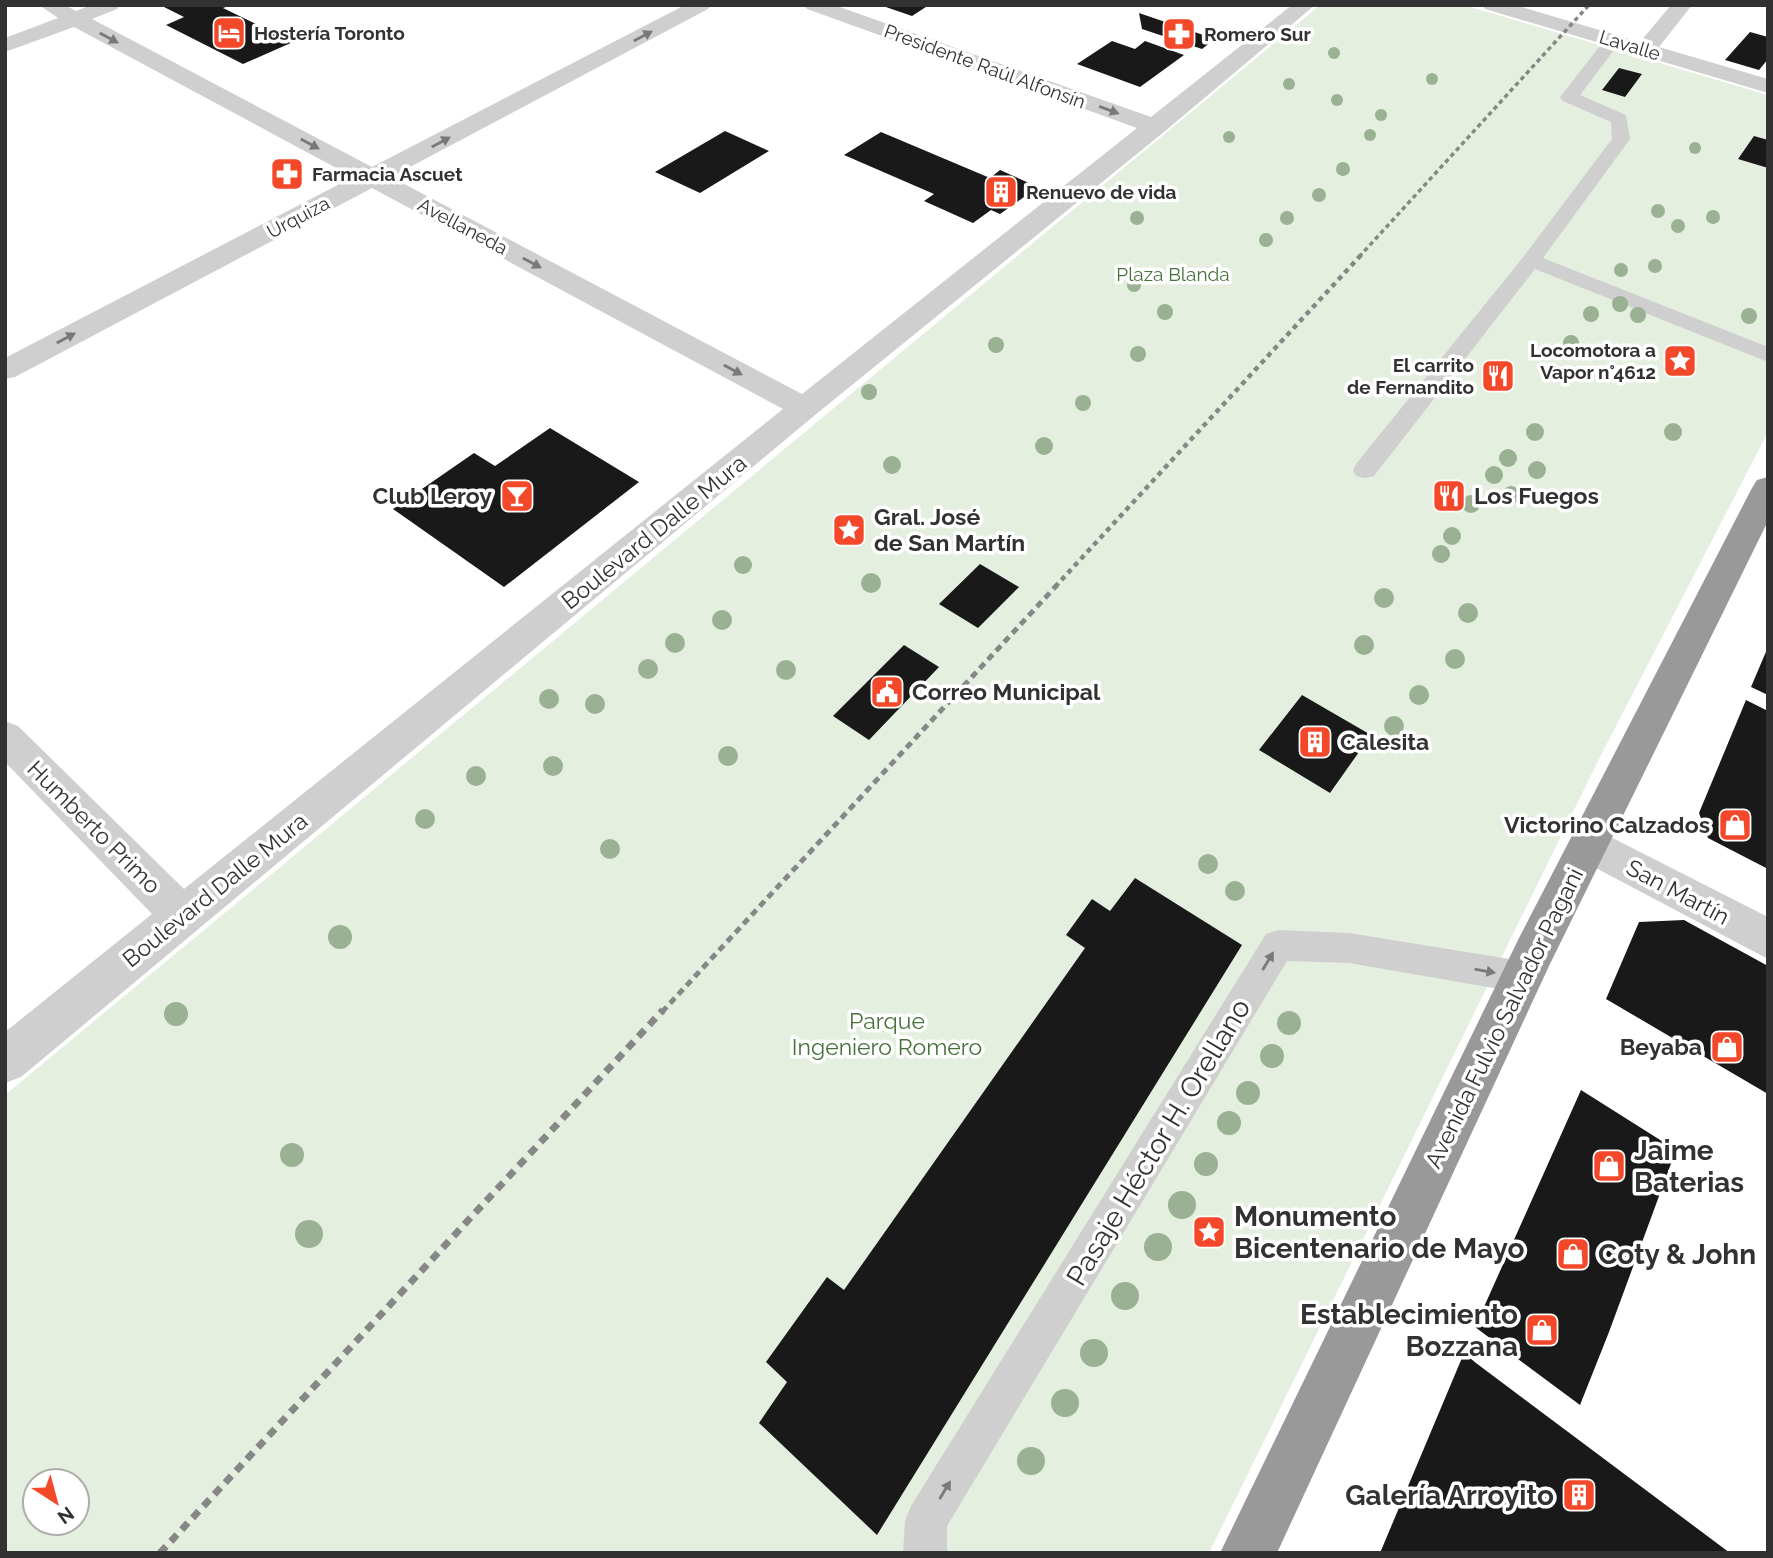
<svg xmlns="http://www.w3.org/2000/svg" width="1773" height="1558" font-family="Raleway,sans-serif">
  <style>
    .green { fill: #e4efe0; fill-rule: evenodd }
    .building { fill: #191919 }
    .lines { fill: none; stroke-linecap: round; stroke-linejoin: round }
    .lane { fill: #cfcfcf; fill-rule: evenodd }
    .street { fill: #cfcfcf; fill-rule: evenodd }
    .highway { fill: #999; fill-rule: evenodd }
    .rail-far3 { stroke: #878787; stroke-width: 3.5; stroke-dasharray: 4.5 3.5; stroke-linecap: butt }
    .rail-far2 { stroke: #878787; stroke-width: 4.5; stroke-dasharray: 5 4.5; stroke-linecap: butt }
    .rail-far1 { stroke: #878787; stroke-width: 5; stroke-dasharray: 7 5; stroke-linecap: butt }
    .rail { stroke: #878787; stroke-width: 7; stroke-dasharray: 9 7; stroke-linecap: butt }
    .tree { fill: #9ab193 }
    .oneway { fill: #797979 }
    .labels { text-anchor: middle; stroke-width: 7; stroke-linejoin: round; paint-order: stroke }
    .far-poi-label { font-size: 19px; font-weight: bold; fill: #323232; stroke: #fff; text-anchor: start }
    .far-street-label { font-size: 19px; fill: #323232; stroke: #fff }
    .far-park-label { font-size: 19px; fill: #48723b; stroke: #fff }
    .poi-label { font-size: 23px; font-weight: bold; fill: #323232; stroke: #fff; text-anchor: start }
    .street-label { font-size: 23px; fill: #323232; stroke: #fff }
    .park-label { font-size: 23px; fill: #48723b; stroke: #fff }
    .near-street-label { font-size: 28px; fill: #323232; stroke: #fff }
    .near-poi-label { font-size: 28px; font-weight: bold; fill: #323232; stroke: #fff; text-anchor: start }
  </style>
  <rect width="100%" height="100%" fill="#fff"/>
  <path class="green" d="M 1325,5 L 1464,5 L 1768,95 L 1768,432 L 1599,759 L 1209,1553 L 5,1553 L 5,1095 L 1319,6 ZM 35,1481 L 77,1481 L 77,1523 L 35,1523 Z"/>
  <path class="building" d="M 160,5 L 231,5 L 223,8 L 293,42 L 243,64 L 166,25 L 184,17 Z
    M 880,5 L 929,5 L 912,16 Z
    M 1139,13 L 1215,39 L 1202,49 L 1142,29 Z
    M 1750,32 L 1768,37 L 1768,59 L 1759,70 L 1725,60 Z
    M 1112,41 L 1135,49 L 1145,41 L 1184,55 L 1140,87 L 1077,64 Z
    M 1619,68 L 1642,74 L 1625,97 L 1602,90 Z
    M 725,131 L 769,151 L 700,193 L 655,172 Z
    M 881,132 L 990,178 L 1000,170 L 1038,187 L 1000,214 L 991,210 L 973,223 L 924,201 L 934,194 L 844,155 Z
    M 1754,136 L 1768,140 L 1768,168 L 1738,159 Z
    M 550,428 L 639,482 L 504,587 L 393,509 L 474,453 L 495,466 Z
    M 980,564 L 1019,587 L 978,628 L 939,604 Z
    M 904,645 L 939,667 L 869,740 L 833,716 Z
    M 1768,647 L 1768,695 L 1751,687 Z
    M 1302,695 L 1371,735 L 1330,793 L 1259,750 Z
    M 1746,700 L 1768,711 L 1768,869 L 1708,838 L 1699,813 Z
    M 1135,878 L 1242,945 L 877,1535 L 759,1423 L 787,1382 L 766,1362 L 827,1277 L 844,1290 L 1085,948 L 1066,935 L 1092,899 L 1110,911 Z
    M 1684,920 L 1768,966 L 1768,1094 L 1606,999 L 1639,922 Z
    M 1581,1090 L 1676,1150 L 1609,1332 L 1580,1405 L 1475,1327 Z
    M 1464,1353 L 1476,1363 L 1730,1553 L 1380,1553 Z"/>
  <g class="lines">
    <path class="lane" d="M 1613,36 L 1621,41 L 1580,95 L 1626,115 L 1630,139 L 1543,258 L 1768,347 L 1768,362 L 1535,269 L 1374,476 L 1365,478 L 1356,476 L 1353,470 L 1356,464 L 1524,256 L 1612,139 L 1611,122 L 1563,101 L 1560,97 L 1607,37 Z
      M 1278,930 L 1349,933 L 1522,961 L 1534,966 L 1539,977 L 1534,988 L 1522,993 L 1349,963 L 1287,961 L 947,1526 L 947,1553 L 903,1553 L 905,1521 L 911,1506 L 1266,934 Z"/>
    <path class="street" d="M 39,5 L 65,5 L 76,11 L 91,5 L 120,5 L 117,9 L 92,19 L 372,167 L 685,5 L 711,5 L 708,9 L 391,177 L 802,394 L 1137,128 L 807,9 L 804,5 L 834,5 L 1151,117 L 1292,5 L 1315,5 L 1164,132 L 815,415 L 21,1077 L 5,1083 L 5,1032 L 152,914 L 5,762 L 5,721 L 18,726 L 184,889 L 783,409 L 372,188 L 15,377 L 5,379 L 5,358 L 353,177 L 74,27 L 5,52 L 5,38 L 58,18 Z
      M 1482,5 L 1515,5 L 1640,42 L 1671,5 L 1692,5 L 1659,47 L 1768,79 L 1768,93 L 1485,9 Z
      M 1589,826 L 1768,917 L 1768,959 L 1575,857 L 1569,844 L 1575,831 Z"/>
    <path class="highway" d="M 1768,477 L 1768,521 L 1549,966 L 1277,1553 L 1220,1553 L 1519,938 L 1752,488 L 1757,480 Z"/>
    <path class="rail-far3" d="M 1359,257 L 1589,5"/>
    <path class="rail-far2" d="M 1055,587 L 1361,255"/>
    <path class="rail-far1" d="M 662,1012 L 1057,585"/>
    <path class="rail" d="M 160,1553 L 663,1010"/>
  </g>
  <g class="tree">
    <circle cx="1334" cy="53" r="6"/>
    <circle cx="1432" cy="79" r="6"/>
    <circle cx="1289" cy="84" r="6"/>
    <circle cx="1337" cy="100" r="6"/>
    <circle cx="1381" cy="115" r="6"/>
    <circle cx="1370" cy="135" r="6"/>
    <circle cx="1229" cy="137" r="6"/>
    <circle cx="1695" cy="148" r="6"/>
    <circle cx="1343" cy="169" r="7"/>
    <circle cx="1319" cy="195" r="7"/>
    <circle cx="1658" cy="211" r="7"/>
    <circle cx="1713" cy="217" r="7"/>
    <circle cx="1137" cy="218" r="7"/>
    <circle cx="1287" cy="218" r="7"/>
    <circle cx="1678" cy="226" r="7"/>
    <circle cx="1266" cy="240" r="7"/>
    <circle cx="1655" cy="266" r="7"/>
    <circle cx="1621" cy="270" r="7"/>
    <circle cx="1134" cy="285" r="7"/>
    <circle cx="1620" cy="304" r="8"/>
    <circle cx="1165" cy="312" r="8"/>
    <circle cx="1591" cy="314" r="8"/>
    <circle cx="1638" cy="315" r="8"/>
    <circle cx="1749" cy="316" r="8"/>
    <circle cx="1571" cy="343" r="8"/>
    <circle cx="996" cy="345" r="8"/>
    <circle cx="1138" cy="354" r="8"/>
    <circle cx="1559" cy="374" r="8"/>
    <circle cx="869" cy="392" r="8"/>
    <circle cx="1083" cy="403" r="8"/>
    <circle cx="1535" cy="432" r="9"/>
    <circle cx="1673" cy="432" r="9"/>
    <circle cx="1044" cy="446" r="9"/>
    <circle cx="1508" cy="458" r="9"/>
    <circle cx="892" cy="465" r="9"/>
    <circle cx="1537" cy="470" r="9"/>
    <circle cx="1494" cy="475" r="9"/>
    <circle cx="1511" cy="495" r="9"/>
    <circle cx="1471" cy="504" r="9"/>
    <circle cx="1452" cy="536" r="9"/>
    <circle cx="1441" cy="554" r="9"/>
    <circle cx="743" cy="565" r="9"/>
    <circle cx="871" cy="583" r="10"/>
    <circle cx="1384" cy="598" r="10"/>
    <circle cx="1468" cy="613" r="10"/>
    <circle cx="722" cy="620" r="10"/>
    <circle cx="675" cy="643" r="10"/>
    <circle cx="1364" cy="645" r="10"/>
    <circle cx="1455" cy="659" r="10"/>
    <circle cx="648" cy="669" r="10"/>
    <circle cx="786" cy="670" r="10"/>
    <circle cx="1419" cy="695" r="10"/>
    <circle cx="549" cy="699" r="10"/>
    <circle cx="595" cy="704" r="10"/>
    <circle cx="1394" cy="726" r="10"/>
    <circle cx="728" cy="756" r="10"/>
    <circle cx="553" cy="766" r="10"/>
    <circle cx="476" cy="776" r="10"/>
    <circle cx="425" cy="819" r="10"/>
    <circle cx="610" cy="849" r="10"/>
    <circle cx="1208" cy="864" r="10"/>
    <circle cx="1235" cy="891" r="10"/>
    <circle cx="340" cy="937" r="12"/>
    <circle cx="176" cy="1014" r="12"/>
    <circle cx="1289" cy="1023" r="12"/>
    <circle cx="1272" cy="1056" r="12"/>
    <circle cx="1248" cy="1093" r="12"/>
    <circle cx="1229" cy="1123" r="12"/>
    <circle cx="292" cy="1155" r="12"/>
    <circle cx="1206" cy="1164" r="12"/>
    <circle cx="1182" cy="1205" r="14"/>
    <circle cx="309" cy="1234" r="14"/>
    <circle cx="1158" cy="1247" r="14"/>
    <circle cx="1125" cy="1296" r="14"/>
    <circle cx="1094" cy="1353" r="14"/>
    <circle cx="1065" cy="1403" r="14"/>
    <circle cx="1031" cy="1461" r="14"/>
  </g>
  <defs><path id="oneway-solid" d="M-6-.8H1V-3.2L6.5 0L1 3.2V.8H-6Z" transform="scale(1.75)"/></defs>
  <g class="oneway">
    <use href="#oneway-solid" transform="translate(643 36) rotate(-28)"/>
    <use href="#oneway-solid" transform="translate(109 38) rotate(28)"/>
    <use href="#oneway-solid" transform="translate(1109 110) rotate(20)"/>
    <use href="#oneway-solid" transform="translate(441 142) rotate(-28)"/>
    <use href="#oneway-solid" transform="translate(310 144) rotate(28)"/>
    <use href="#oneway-solid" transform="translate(532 263) rotate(28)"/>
    <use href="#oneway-solid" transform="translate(66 338) rotate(-28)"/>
    <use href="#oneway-solid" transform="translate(733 370) rotate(28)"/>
    <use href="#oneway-solid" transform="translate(1268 961) rotate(-59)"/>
    <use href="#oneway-solid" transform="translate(1485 971) rotate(10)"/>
    <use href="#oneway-solid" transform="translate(945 1490) rotate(-59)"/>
  </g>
  <defs>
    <symbol id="hotel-square" viewBox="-11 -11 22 22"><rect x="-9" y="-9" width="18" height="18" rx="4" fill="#f3492a" stroke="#fff"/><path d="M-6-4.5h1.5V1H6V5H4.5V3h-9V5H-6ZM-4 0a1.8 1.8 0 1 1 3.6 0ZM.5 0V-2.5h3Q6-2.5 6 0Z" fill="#fff"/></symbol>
    <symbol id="pharmacy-square" viewBox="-11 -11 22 22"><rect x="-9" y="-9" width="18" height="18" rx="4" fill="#f3492a" stroke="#fff"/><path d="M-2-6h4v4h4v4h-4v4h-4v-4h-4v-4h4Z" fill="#fff"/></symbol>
    <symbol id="building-square" viewBox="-11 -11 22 22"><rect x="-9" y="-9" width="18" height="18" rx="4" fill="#f3492a" stroke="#fff"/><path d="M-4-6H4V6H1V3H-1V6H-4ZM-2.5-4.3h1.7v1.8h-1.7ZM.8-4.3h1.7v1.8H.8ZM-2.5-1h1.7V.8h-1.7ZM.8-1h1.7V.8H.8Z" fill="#fff"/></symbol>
    <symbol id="sight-square" viewBox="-11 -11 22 22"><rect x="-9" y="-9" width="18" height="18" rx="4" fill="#f3492a" stroke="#fff"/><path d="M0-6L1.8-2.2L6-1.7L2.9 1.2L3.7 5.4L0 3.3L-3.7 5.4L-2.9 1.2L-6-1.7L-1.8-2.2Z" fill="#fff"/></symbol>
    <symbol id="restaurant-square" viewBox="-11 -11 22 22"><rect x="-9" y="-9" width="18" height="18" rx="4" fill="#f3492a" stroke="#fff"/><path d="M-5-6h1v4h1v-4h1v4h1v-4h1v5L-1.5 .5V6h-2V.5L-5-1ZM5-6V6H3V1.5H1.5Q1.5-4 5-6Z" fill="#fff"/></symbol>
    <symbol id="bar-square" viewBox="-11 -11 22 22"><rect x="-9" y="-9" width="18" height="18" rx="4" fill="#f3492a" stroke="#fff"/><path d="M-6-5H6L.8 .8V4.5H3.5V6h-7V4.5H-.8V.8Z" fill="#fff"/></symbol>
    <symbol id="civic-square" viewBox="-11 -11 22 22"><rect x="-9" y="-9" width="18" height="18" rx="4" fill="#f3492a" stroke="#fff"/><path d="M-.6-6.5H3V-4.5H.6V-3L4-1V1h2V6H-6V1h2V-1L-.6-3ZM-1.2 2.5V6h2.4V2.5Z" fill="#fff"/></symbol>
    <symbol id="shop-square" viewBox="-11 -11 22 22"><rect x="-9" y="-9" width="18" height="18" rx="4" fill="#f3492a" stroke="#fff"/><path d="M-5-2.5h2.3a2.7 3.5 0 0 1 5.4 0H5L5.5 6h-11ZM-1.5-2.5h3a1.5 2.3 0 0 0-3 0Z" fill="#fff"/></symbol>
  </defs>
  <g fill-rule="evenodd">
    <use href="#hotel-square" x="210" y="14" width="38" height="38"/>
    <use href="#pharmacy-square" x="1160" y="15" width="38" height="38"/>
    <use href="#pharmacy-square" x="268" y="155" width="38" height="38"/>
    <use href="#building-square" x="982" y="173" width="38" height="38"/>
    <use href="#sight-square" x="1661" y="342" width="38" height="38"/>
    <use href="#restaurant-square" x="1479" y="357" width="38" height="38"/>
    <use href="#bar-square" x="498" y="477" width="38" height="38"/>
    <use href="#restaurant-square" x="1430" y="477" width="38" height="38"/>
    <use href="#sight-square" x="830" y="511" width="38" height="38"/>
    <use href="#civic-square" x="868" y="673" width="38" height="38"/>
    <use href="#building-square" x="1296" y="723" width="38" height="38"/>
    <use href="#shop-square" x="1716" y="806" width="38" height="38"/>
    <use href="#shop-square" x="1708" y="1028" width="38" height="38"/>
    <use href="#shop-square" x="1590" y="1147" width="38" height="38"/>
    <use href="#sight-square" x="1190" y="1213" width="38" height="38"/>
    <use href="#shop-square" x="1554" y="1235" width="38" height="38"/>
    <use href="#shop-square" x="1523" y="1311" width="38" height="38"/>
    <use href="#building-square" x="1560" y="1476" width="38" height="38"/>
  </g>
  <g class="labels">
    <g class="far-poi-label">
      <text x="254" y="40">Hostería Toronto</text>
      <text x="1204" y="41">Romero Sur</text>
      <text x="312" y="181">Farmacia Ascuet</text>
      <text x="1026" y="199">Renuevo de vida</text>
      <text x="1656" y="357" text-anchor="end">Locomotora a<tspan x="1656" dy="22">Vapor n°4612</tspan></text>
      <text x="1474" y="372" text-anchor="end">El carrito<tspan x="1474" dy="22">de Fernandito</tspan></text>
    </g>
    <g class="far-street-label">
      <text transform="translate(1630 45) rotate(17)" y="7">Lavalle</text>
      <text transform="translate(985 66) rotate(20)" y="7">Presidente Raúl Alfonsín</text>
      <text transform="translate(298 217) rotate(-28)" y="7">Urquiza</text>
      <text transform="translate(463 226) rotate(28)" y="7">Avellaneda</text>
    </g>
    <g class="far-park-label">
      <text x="1173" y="281">Plaza Blanda</text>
    </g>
    <g class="poi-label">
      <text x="492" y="504" text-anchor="end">Club Leroy</text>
      <text x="1474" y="504">Los Fuegos</text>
      <text x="874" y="525">Gral. José<tspan x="874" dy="26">de San Martín</tspan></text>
      <text x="912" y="700">Correo Municipal</text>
      <text x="1340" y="750">Calesita</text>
      <text x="1710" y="833" text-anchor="end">Victorino Calzados</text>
      <text x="1702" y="1055" text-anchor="end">Beyaba</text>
    </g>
    <g class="street-label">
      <text transform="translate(654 532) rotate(-39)" y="8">Boulevard Dalle Mura</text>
      <text transform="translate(94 827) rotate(45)" y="8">Humberto Primo</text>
      <text transform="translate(215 890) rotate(-39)" y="8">Boulevard Dalle Mura</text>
      <text transform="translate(1678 892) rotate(28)" y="8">San Martín</text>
      <text transform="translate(1504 1018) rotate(-64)" y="8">Avenida Fulvio Salvador Pagani</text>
    </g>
    <g class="park-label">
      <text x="887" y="1029">Parque<tspan x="887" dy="26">Ingeniero Romero</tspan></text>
    </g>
    <g class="near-street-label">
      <text transform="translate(1158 1142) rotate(-59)" y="10">Pasaje Héctor H. Orellano</text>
    </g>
    <g class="near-poi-label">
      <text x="1634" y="1160">Jaime<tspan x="1634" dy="32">Baterias</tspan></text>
      <text x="1234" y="1226">Monumento<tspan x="1234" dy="32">Bicentenario de Mayo</tspan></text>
      <text x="1598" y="1264">Coty &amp; John</text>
      <text x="1518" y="1324" text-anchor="end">Establecimiento<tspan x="1518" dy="32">Bozzana</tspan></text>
      <text x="1554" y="1505" text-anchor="end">Galería Arroyito</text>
    </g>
  </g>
  <rect width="1773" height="1558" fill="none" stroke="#323232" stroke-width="14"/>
  <g transform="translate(56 1502) rotate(144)"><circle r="33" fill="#ffffff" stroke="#adadad" stroke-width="2"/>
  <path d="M0-5L12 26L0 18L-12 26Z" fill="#f3492a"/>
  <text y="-10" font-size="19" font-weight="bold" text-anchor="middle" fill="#323232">N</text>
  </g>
</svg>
